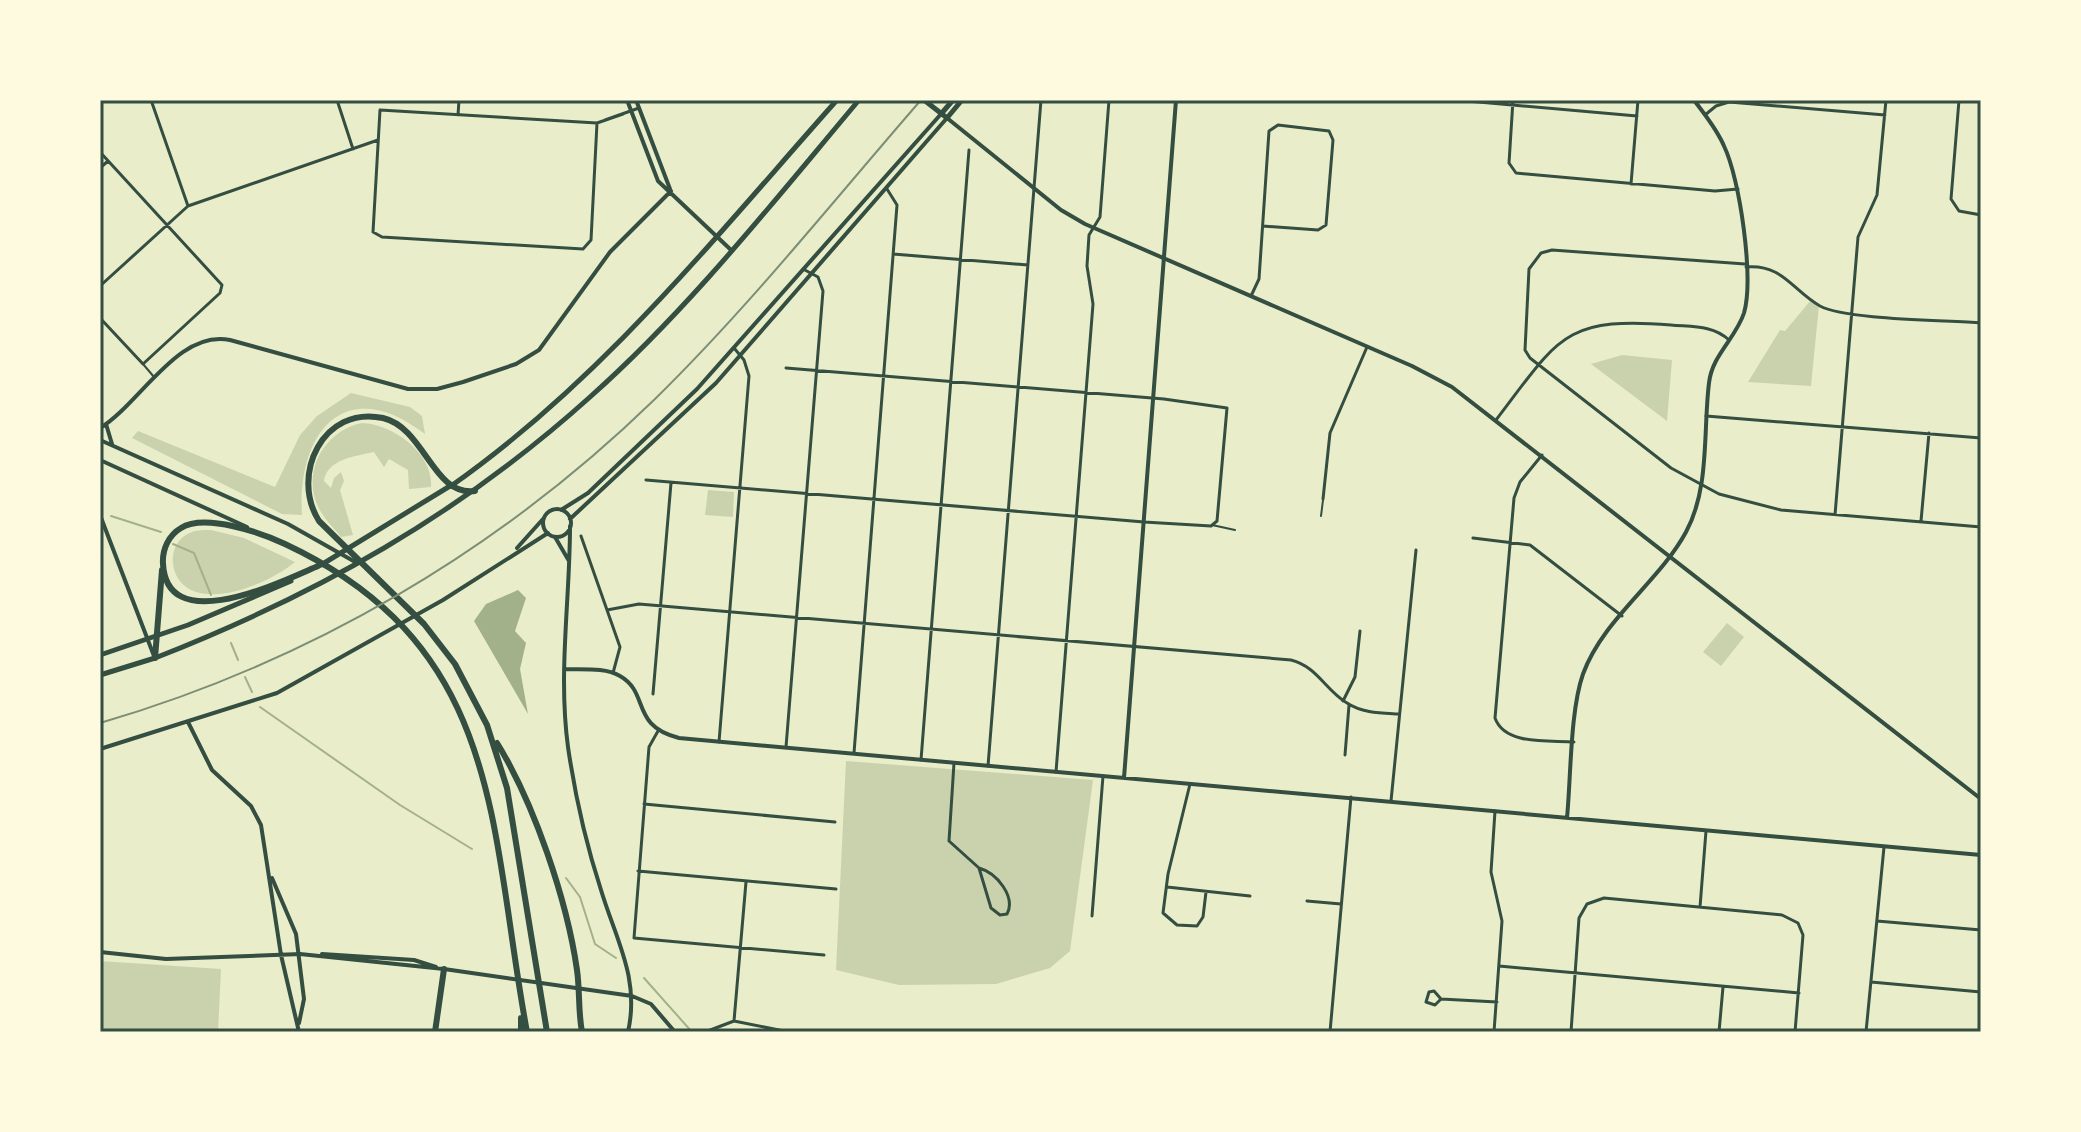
<svg xmlns="http://www.w3.org/2000/svg" width="2081" height="1132" font-family="'Golos Text',sans-serif">
  <style>
    .green { fill: #cad2ad }
    .water { fill: #a3b18a }
    .lines { fill: none; stroke-linecap: round; stroke-linejoin: round }
    .stream { stroke: #a3b18a; stroke-width: 2 }
    .service { stroke: #344e41; stroke-width: 2 }
    .minor { stroke: #344e41; stroke-width: 3 }
    .tertiary { stroke: #344e41; stroke-width: 4 }
    .secondary { stroke: #344e41; stroke-width: 4 }
    .primary { stroke: #344e41; stroke-width: 5 }
    .trunk { stroke: #344e41; stroke-width: 5 }
    .motorway { stroke: #344e41; stroke-width: 6 }
    .rail { stroke: #7c8e77; stroke-width: 2 }
    .neatline { fill: none; stroke: #344e41; stroke-width: 3 }
  </style>
  <rect width="100%" height="100%" fill="#e9edc9"/>
  <path class="green" d="M 1811,300 L 1819,305 L 1811,386 L 1748,382 L 1780,330 L 1785,331 Z
    M 1622,355 L 1672,360 L 1667,421 L 1591,364 Z
    M 351,393 L 410,407 L 422,416 L 425,434 C 346,373 297,431 302,515 L 282,514 L 132,438 L 138,431 L 275,487 L 300,435 L 317,416 Z
    M 362,423 C 393,424 434,454 431,487 L 409,489 L 408,470 L 389,459 L 384,467 L 374,452 C 356,456 327,459 324,481 L 331,488 L 334,478 L 341,472 L 344,481 L 340,490 L 353,535 L 341,537 C 335,529 326,521 321,512 C 299,475 323,431 362,423 Z
    M 708,490 L 734,492 L 733,517 L 705,515 Z
    M 211,530 L 244,538 L 295,562 C 272,581 221,604 191,590 C 167,578 166,541 192,532 C 197,530 205,530 211,530 Z
    M 1727,623 L 1744,637 L 1721,666 L 1703,652 Z
    M 846,761 L 1093,780 L 1070,951 L 1050,968 L 996,984 L 899,985 L 836,970 Z
    M 100,961 L 221,969 L 218,1032 L 100,1032 Z"/>
  <path class="water" d="M 518,590 L 526,598 L 515,631 L 526,643 L 520,669 L 528,714 L 474,621 L 486,604 Z"/>
  <g class="lines">
    <path class="stream" d="M 111,516 L 161,532
      M 173,544 L 194,553 L 211,595
      M 231,643 L 238,660
      M 245,677 L 252,692
      M 260,707 L 400,805 L 472,849
      M 566,878 L 580,897 L 595,944 L 616,958
      M 644,978 L 692,1032"/>
    <path class="service" d="M 143,364 L 154,377
      M 1321,516 L 1323,500
      M 1212,525 L 1235,530"/>
    <path class="minor" d="M 151,100 L 188,206
      M 337,100 L 353,149
      M 1456,100 L 1637,116
      M 1513,100 L 1509,163 L 1516,173 L 1715,191 L 1738,189
      M 1959,100 L 1951,199 L 1959,211 L 1981,215
      M 458,115 L 459,100
      M 1705,115 L 1716,106 L 1729,102 L 1885,115
      M 605,120 L 639,108
      M 597,123 L 591,240 L 583,249 L 382,237 L 373,232 L 380,110 L 597,123 L 623,114
      M 100,152 L 222,285 L 220,293 L 143,364 L 100,318
      M 100,168 L 108,161
      M 1631,184 L 1638,100
      M 893,254 L 1028,265
      M 1745,264 L 1552,250 L 1541,253 L 1529,269 L 1525,350 L 1530,358 L 1671,468 L 1719,494 L 1781,510 L 1981,527
      M 1746,267 C 1783,264 1792,290 1820,306 C 1846,320 1946,320 1981,323
      M 100,286 L 188,206 L 378,140
      M 1251,296 L 1259,279 L 1269,131 L 1278,125 L 1329,131 L 1333,140 L 1326,225 L 1318,230 L 1263,226
      M 1706,416 L 1981,438
      M 1496,420 C 1558,339 1563,316 1671,325 C 1692,327 1713,325 1729,340
      M 1542,455 L 1520,482 L 1514,498 L 1495,718 C 1505,746 1550,740 1574,742
      M 646,480 L 1144,522 L 1211,526 L 1217,521 L 1227,408 L 1164,399 L 786,368
      M 1323,499 L 1330,433 L 1367,347
      M 1835,515 L 1858,237 L 1877,195 L 1886,100
      M 1921,521 L 1929,433
      M 581,536 L 620,647 L 613,673
      M 1473,538 L 1530,545 L 1622,616
      M 607,610 L 639,604 L 1291,660 C 1318,667 1325,690 1347,703 C 1362,713 1381,713 1398,714
      M 653,694 L 671,483
      M 1343,701 L 1355,677 L 1360,631
      M 658,731 L 649,747 L 634,938 L 824,955
      M 719,742 L 749,376 L 744,360 L 734,348
      M 786,747 L 823,291 L 818,277 L 803,269
      M 854,753 L 897,205 L 887,189
      M 1345,755 L 1349,705
      M 921,760 L 969,150
      M 954,763 L 949,841 L 979,868 L 991,908 L 1000,915 L 1007,914 C 1016,897 997,873 979,868
      M 988,766 L 1041,100
      M 1056,772 L 1093,304 L 1087,266 L 1089,235 L 1100,217 L 1109,100
      M 1190,784 L 1168,874 L 1163,913 L 1177,925 L 1197,926 L 1203,917 L 1206,892
      M 1391,801 L 1416,550
      M 644,804 L 835,822
      M 638,871 L 836,889
      M 1167,887 L 1250,896
      M 1307,901 L 1341,904
      M 1700,907 L 1706,831
      M 1092,916 L 1103,776
      M 1877,921 L 1981,930
      M 1499,966 L 1799,993
      M 1871,982 L 1981,992
      M 1441,999 L 1435,1005 L 1426,1002 L 1429,992 L 1434,991 L 1441,999 L 1497,1002
      M 734,1021 L 746,882
      M 705,1032 L 734,1021 L 789,1032
      M 1330,1032 L 1351,797
      M 1494,1032 L 1502,921 L 1491,872 L 1495,811
      M 1571,1032 L 1579,918 L 1587,904 L 1604,898 L 1782,915 L 1798,923 L 1803,935 L 1795,1032
      M 1719,1032 L 1723,987
      M 1866,1032 L 1884,847"/>
    <path class="tertiary" d="M 627,100 L 658,181 L 730,249
      M 636,100 L 670,189
      M 106,424 L 112,444
      M 100,428 C 140,404 178,329 230,340 L 408,389 L 437,389 L 463,382 L 516,364 L 539,350 L 610,252 L 671,191
      M 100,440 L 288,524 L 357,563
      M 100,460 L 247,527
      M543 523a14 14 0 1 1 28 0a14 14 0 1 1-28 0Z
      M 561,510 L 588,493 L 697,389 L 941,114
      M 100,515 L 154,656
      M 570,519 L 716,383 L 947,118
      M 570,526 C 570,600 558,673 568,747 C 575,795 586,844 601,890 C 616,940 640,978 628,1032
      M 555,537 L 569,561
      M 517,548 L 543,519
      M 564,669 C 582,670 604,667 620,676 C 650,693 630,726 679,738 L 1981,855
      M 188,722 L 212,770 L 251,806 L 261,825 L 281,955 L 299,1032
      M 100,749 L 277,693 L 443,600 L 548,533
      M 1124,778 L 1176,100
      M 1567,818 C 1571,777 1570,711 1583,674 C 1603,619 1659,582 1686,532 C 1710,488 1703,431 1709,383 C 1712,355 1736,338 1744,313 C 1754,278 1740,179 1724,146 C 1717,129 1705,115 1694,100
      M 272,878 L 296,934 L 304,999 L 299,1023
      M 100,952 L 166,959 L 301,954
      M 300,954 L 444,969 L 632,996 L 651,1004 L 675,1032
      M 322,954 L 414,960 L 436,967"/>
    <path class="secondary" d="M 947,118 L 1061,210 L 1085,224 L 1412,366 L 1452,387 L 1981,799"/>
    <path class="primary" d="M 924,100 L 947,118 L 962,100
      M 941,114 L 953,100
      M 451,486 C 602,380 715,237 837,100
      M 155,658 C 318,594 459,515 590,397 C 689,309 774,201 859,100"/>
    <path class="trunk" d="M 321,565 L 450,486
      M 100,655 L 188,625 L 291,581
      M 100,675 L 155,658"/>
    <path class="motorway" d="M 475,491 C 433,497 425,428 383,418 C 323,405 290,475 319,521 L 424,624 L 455,664 L 487,725 L 507,788 L 547,1032
      M 318,566 C 285,580 167,639 163,564 C 162,549 169,535 181,528 C 205,513 262,533 285,544 C 505,647 489,828 527,1032
      M 155,658 L 162,570
      M 497,743 C 534,803 567,900 577,970 C 580,991 578,1011 582,1032
      M 435,1032 L 444,969
      M 521,1032 L 521,1018"/>
    <path class="rail" d="M 100,723 C 309,662 499,551 655,399 C 750,306 834,200 921,100"/>
  </g>
  <rect width="2081" height="1132" fill="none" stroke="#fefae0" stroke-width="204"/>
  <rect x="102" y="102" width="1877" height="928" class="neatline"/>
</svg>
